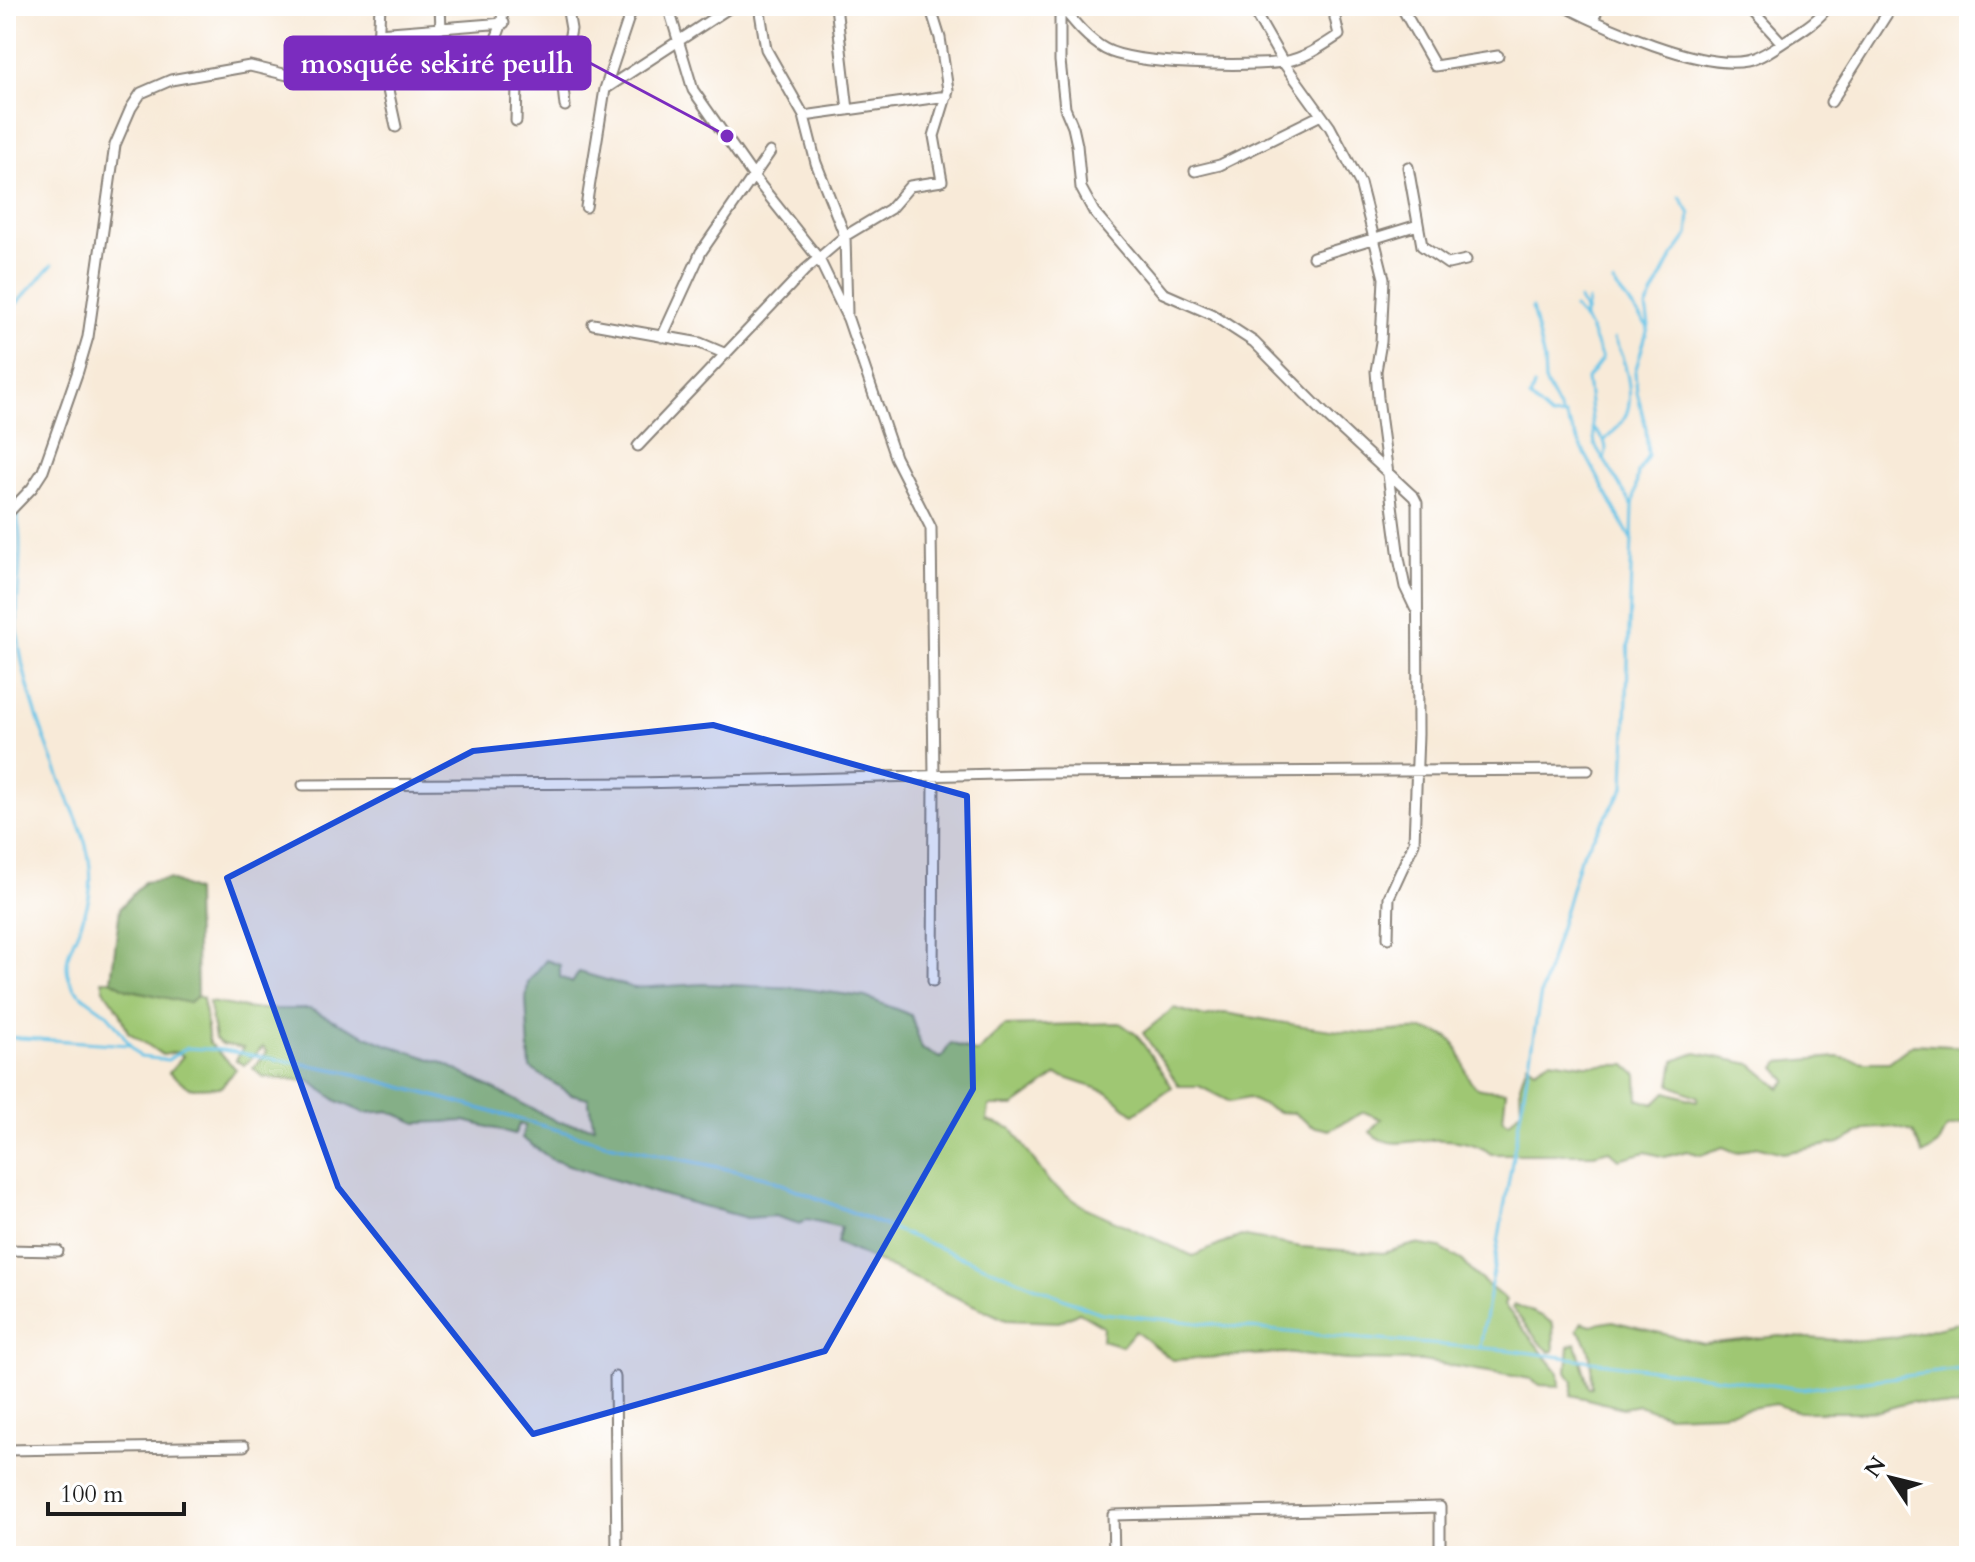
<svg xmlns="http://www.w3.org/2000/svg" width="1975" height="1562" font-family="Cardo,serif">
  <style>
    .green { fill: #9fc773; stroke: #5e7248; stroke-width: 2 }
    .forest { fill: #7fac65; stroke: #4e6440; stroke-width: 2 }
    .lines { fill: none; stroke-linecap: round; stroke-linejoin: round }
    .stream { stroke: #69c4e7; stroke-width: 3 }
    .minor-casing { stroke: #8a837a; stroke-width: 13 }
    .minor { stroke: #fff; stroke-width: 9 }
    .marked { fill: #1d4ed8; fill-opacity: 0.2; stroke: #1d4ed8; stroke-width: 6; stroke-linejoin: round }
    .leader { fill: none; stroke: #7b2cbf; stroke-width: 3 }
    .callout-dot { fill: #7b2cbf; stroke: #fff; stroke-width: 3 }
    .callout { fill: #7b2cbf; stroke: #7b2cbf; stroke-width: 3 }
    .callout-label { font-size: 28px; text-anchor: middle; font-weight: bold; fill: #fff }
  </style>
  <rect width="100%" height="100%" fill="#fff"/>
  <filter id="ink" filterUnits="userSpaceOnUse"><feTurbulence type="fractalNoise" baseFrequency=".0125" numOctaves="2"/><feDisplacementMap in="SourceGraphic" scale="16" xChannelSelector="R" yChannelSelector="G"/><feConvolveMatrix kernelMatrix="1 2 1 2 8 2 1 2 1" color-interpolation-filters="sRGB"/></filter>
  <filter id="wash" filterUnits="userSpaceOnUse"><feTurbulence type="fractalNoise" baseFrequency=".006" numOctaves="4" result="noise"/><feDisplacementMap in="SourceGraphic" scale="32" xChannelSelector="R" yChannelSelector="G"/><feGaussianBlur stdDeviation="1.8" result="paint"/><feColorMatrix in="noise" values="0 0 0 0 0 0 0 0 0 0 0 0 0 0 0 0 0 1.4 0 .05"/><feComposite in="paint" operator="in"/></filter>
  <g filter="url(#wash)">
    <rect width="100%" height="100%" fill="#f8ead8"/>
    <path class="green" d="M 546,960 L 560,965 L 560,977 L 572,983 L 579,972 L 634,988 L 704,984 L 797,988 L 865,997 L 911,1015 L 922,1049 L 941,1058 L 951,1043 L 977,1053 L 1004,1026 L 1120,1023 L 1137,1035 L 1172,1087 L 1134,1114 L 1107,1092 L 1057,1075 L 1014,1106 L 989,1106 L 987,1121 L 1011,1128 L 1050,1183 L 1084,1207 L 1193,1256 L 1241,1236 L 1301,1247 L 1383,1253 L 1415,1244 L 1440,1248 L 1463,1261 L 1474,1274 L 1506,1300 L 1504,1305 L 1559,1373 L 1560,1386 L 1538,1385 L 1531,1379 L 1422,1361 L 1346,1360 L 1284,1353 L 1172,1360 L 1135,1331 L 1122,1346 L 1102,1340 L 1103,1326 L 1079,1312 L 1059,1322 L 1006,1320 L 837,1243 L 841,1227 L 807,1219 L 800,1224 L 775,1216 L 747,1218 L 655,1193 L 553,1160 L 522,1138 L 525,1126 L 519,1124 L 515,1134 L 465,1121 L 417,1123 L 389,1111 L 365,1113 L 337,1101 L 310,1081 L 263,1077 L 253,1068 L 267,1052 L 263,1047 L 244,1065 L 236,1060 L 243,1048 L 222,1044 L 215,1039 L 209,1002 L 252,1009 L 310,1009 L 380,1042 L 443,1063 L 558,1122 L 594,1127 L 588,1098 L 571,1094 L 530,1068 L 526,999 L 528,982 Z
      M 102,980 L 111,980 L 127,989 L 189,1002 L 197,996 L 203,998 L 209,1043 L 236,1069 L 221,1087 L 190,1088 L 169,1073 L 183,1056 L 177,1052 L 163,1055 L 128,1032 L 120,1012 L 104,990 Z
      M 1174,1008 L 1205,1017 L 1223,1013 C 1270,1019 1318,1031 1365,1033 C 1390,1033 1422,1024 1445,1036 C 1468,1047 1460,1084 1481,1089 C 1489,1091 1498,1090 1506,1091 L 1503,1119 L 1509,1123 L 1521,1109 L 1520,1085 L 1527,1063 L 1535,1069 L 1550,1060 L 1585,1065 L 1626,1065 L 1637,1075 L 1638,1099 L 1654,1104 L 1666,1092 L 1697,1101 L 1698,1097 L 1670,1085 L 1674,1061 L 1696,1053 L 1751,1064 L 1780,1088 L 1787,1080 L 1776,1068 L 1780,1062 L 1837,1057 L 1864,1062 L 1889,1062 L 1913,1044 L 1969,1047 L 1969,1122 L 1947,1128 L 1939,1144 L 1923,1155 L 1913,1132 L 1894,1127 L 1867,1129 L 1839,1143 L 1783,1153 L 1756,1146 L 1737,1153 L 1723,1147 L 1701,1155 L 1687,1151 L 1665,1157 L 1646,1152 L 1619,1159 L 1609,1150 L 1594,1154 L 1491,1154 C 1476,1141 1449,1139 1430,1140 C 1408,1140 1388,1150 1370,1132 L 1381,1119 L 1364,1112 L 1329,1130 L 1312,1126 L 1294,1113 L 1278,1112 L 1248,1098 L 1230,1102 L 1199,1086 L 1179,1086 L 1143,1033 Z
      M 1514,1304 L 1544,1317 L 1553,1324 L 1554,1351 L 1550,1352 L 1539,1342 L 1512,1308 Z
      M 1969,1320 L 1969,1406 L 1948,1407 L 1911,1402 L 1879,1411 L 1860,1412 L 1799,1412 L 1775,1404 L 1721,1413 L 1667,1415 L 1639,1405 L 1623,1408 L 1571,1395 L 1573,1382 L 1567,1372 L 1569,1346 L 1576,1343 L 1589,1388 L 1592,1387 C 1591,1367 1593,1344 1577,1330 L 1582,1322 L 1591,1325 L 1613,1321 L 1704,1344 L 1779,1336 L 1851,1341 L 1900,1337 Z"/>
    <path class="forest" d="M 169,879 L 195,891 L 197,996 L 189,1003 L 127,989 L 111,980 L 120,908 L 144,882 Z"/>
    <g class="lines">
      <path class="stream" d="M 1962,185 L 1969,197
        M 1613,283 L 1648,327
        M 1579,300 L 1584,308 L 1584,319
        M 1532,308 L 1544,361 L 1545,382 L 1562,415
        M 1574,308 L 1589,326 L 1602,359 L 1587,379 L 1595,445 L 1632,505
        M 1586,313 L 1588,300
        M 6,315 L 52,265
        M 1534,386 L 1530,398 L 1551,417 L 1565,416 L 1632,541
        M 1594,429 C 1604,439 1609,445 1604,460
        M 1605,440 C 1612,433 1623,424 1626,415 C 1635,393 1625,359 1614,339
        M 6,485 C 32,531 13,585 18,635 C 22,680 44,739 61,781 C 72,810 87,836 90,867 C 92,884 90,899 84,915 C 78,935 61,957 69,978 C 75,996 95,1003 108,1015 C 116,1024 123,1035 130,1045
        M 6,1037 L 130,1045 L 140,1057 L 168,1060 L 186,1048 L 223,1050 L 343,1071 L 609,1144 L 765,1177 L 1100,1313 L 1338,1337 L 1509,1350 L 1802,1389 L 1969,1368
        M 1480,1348 L 1541,993 L 1580,858 L 1624,788 L 1633,506 L 1638,473 L 1648,456 L 1646,428 L 1637,392 L 1635,372 L 1649,325 L 1646,308 L 1672,257 L 1688,235 L 1690,214 L 1680,197"/>
    </g>
  </g>
  <g filter="url(#ink)">
    <g class="lines">
      <defs>
        <path id="minor" d="M 380,6 L 378,44 L 396,127
          M 440,6 L 441,29
          M 502,6 C 505,32 492,36 492,57 L 517,87 L 516,121
          M 668,6 L 693,90 L 754,177 L 819,259 L 848,319 L 895,457 L 931,528 L 934,776 L 933,981
          M 759,6 L 766,49 L 804,116 L 816,163 L 845,236 L 847,313
          M 836,6 L 848,110
          M 1060,6 L 1060,61 L 1065,108 L 1073,127 L 1077,145 L 1081,188 L 1094,212 L 1163,293 L 1211,314 L 1254,342 L 1328,417 L 1414,497 L 1417,503 L 1418,734 L 1414,843 L 1389,897 L 1388,938
          M 1061,6 C 1074,22 1086,38 1105,49 C 1134,65 1249,67 1283,62 C 1305,58 1321,47 1339,35 L 1335,18 L 1336,6
          M 1251,6 L 1283,62 L 1330,127 L 1360,183 L 1384,278 L 1381,342 L 1376,371 L 1378,398 L 1399,558 L 1405,587 L 1415,608
          M 1401,6 L 1435,66 L 1498,56
          M 1564,6 C 1607,28 1700,70 1747,61 C 1761,58 1778,46 1790,38 C 1804,29 1819,20 1828,6
          M 1748,6 L 1782,43
          M 190,7 L 193,6
          M 1593,19 L 1600,6
          M 378,33 L 504,23
          M 605,89 L 732,6
          M 1831,102 L 1892,6
          M 565,106 L 562,79 L 571,29 L 567,6
          M 804,116 L 947,96
          M 1408,167 L 1422,246 L 1448,264 L 1466,260
          M 1195,171 L 1220,165 L 1321,115
          M 586,207 L 605,89 L 631,11 L 630,6
          M 1313,257 L 1418,225
          M 593,324 L 700,343 L 726,354
          M 662,337 L 701,252 L 770,152
          M 638,446 L 805,270 L 845,236 L 890,209 L 910,186 L 942,181 L 934,136 L 948,90 L 940,38 L 930,6
          M 6,515 L 32,488 L 43,471 L 78,371 L 88,337 L 115,145 L 131,108 L 141,93 L 171,80 L 250,66 L 292,76 L 385,70
          M 303,785 L 638,783 L 1041,773 L 1588,770
          M 6,1250 L 58,1251
          M 615,1377 L 617,1556
          M 6,1450 L 244,1446
          M 1114,1556 L 1113,1515 L 1440,1507 L 1440,1556"/>
      </defs>
      <use href="#minor" class="minor-casing"/>
      <use href="#minor" class="minor"/>
    </g>
  </g>
  <path class="marked" d="M 713,725 L 967,796 L 973,1089 L 825,1351 L 533,1434 L 338,1187 L 227,878 L 473,751 Z"/>
  <path class="leader" d="M727 136L590 63"/>
  <circle class="callout-dot" cx="727" cy="136" r="8"/>
  <rect class="callout" x="285" y="37" width="305" height="52" rx="8"/>
  <g class="callout-label">
    <text x="437" y="73">mosquée sekiré peulh</text>
  </g>
  <rect width="1975" height="1562" fill="none" stroke="#fff" stroke-width="32"/>
  <g transform="translate(1891 1478) rotate(305)" stroke="#ffffff" stroke-width="6" paint-order="stroke">
  <path d="M0-6L14 30L0 20L-14 30Z" fill="#1c1c1c"/>
  <text y="-12" font-size="22" font-weight="bold" text-anchor="middle" fill="#1c1c1c">N</text>
  </g>
  <path d="M48 1502v12h136v-12" fill="none" stroke="#1c1c1c" stroke-width="4"/>
  <text x="60" y="1502" font-size="24" fill="#1c1c1c" stroke="#ffffff" stroke-width="6" paint-order="stroke">100 m</text>
</svg>
